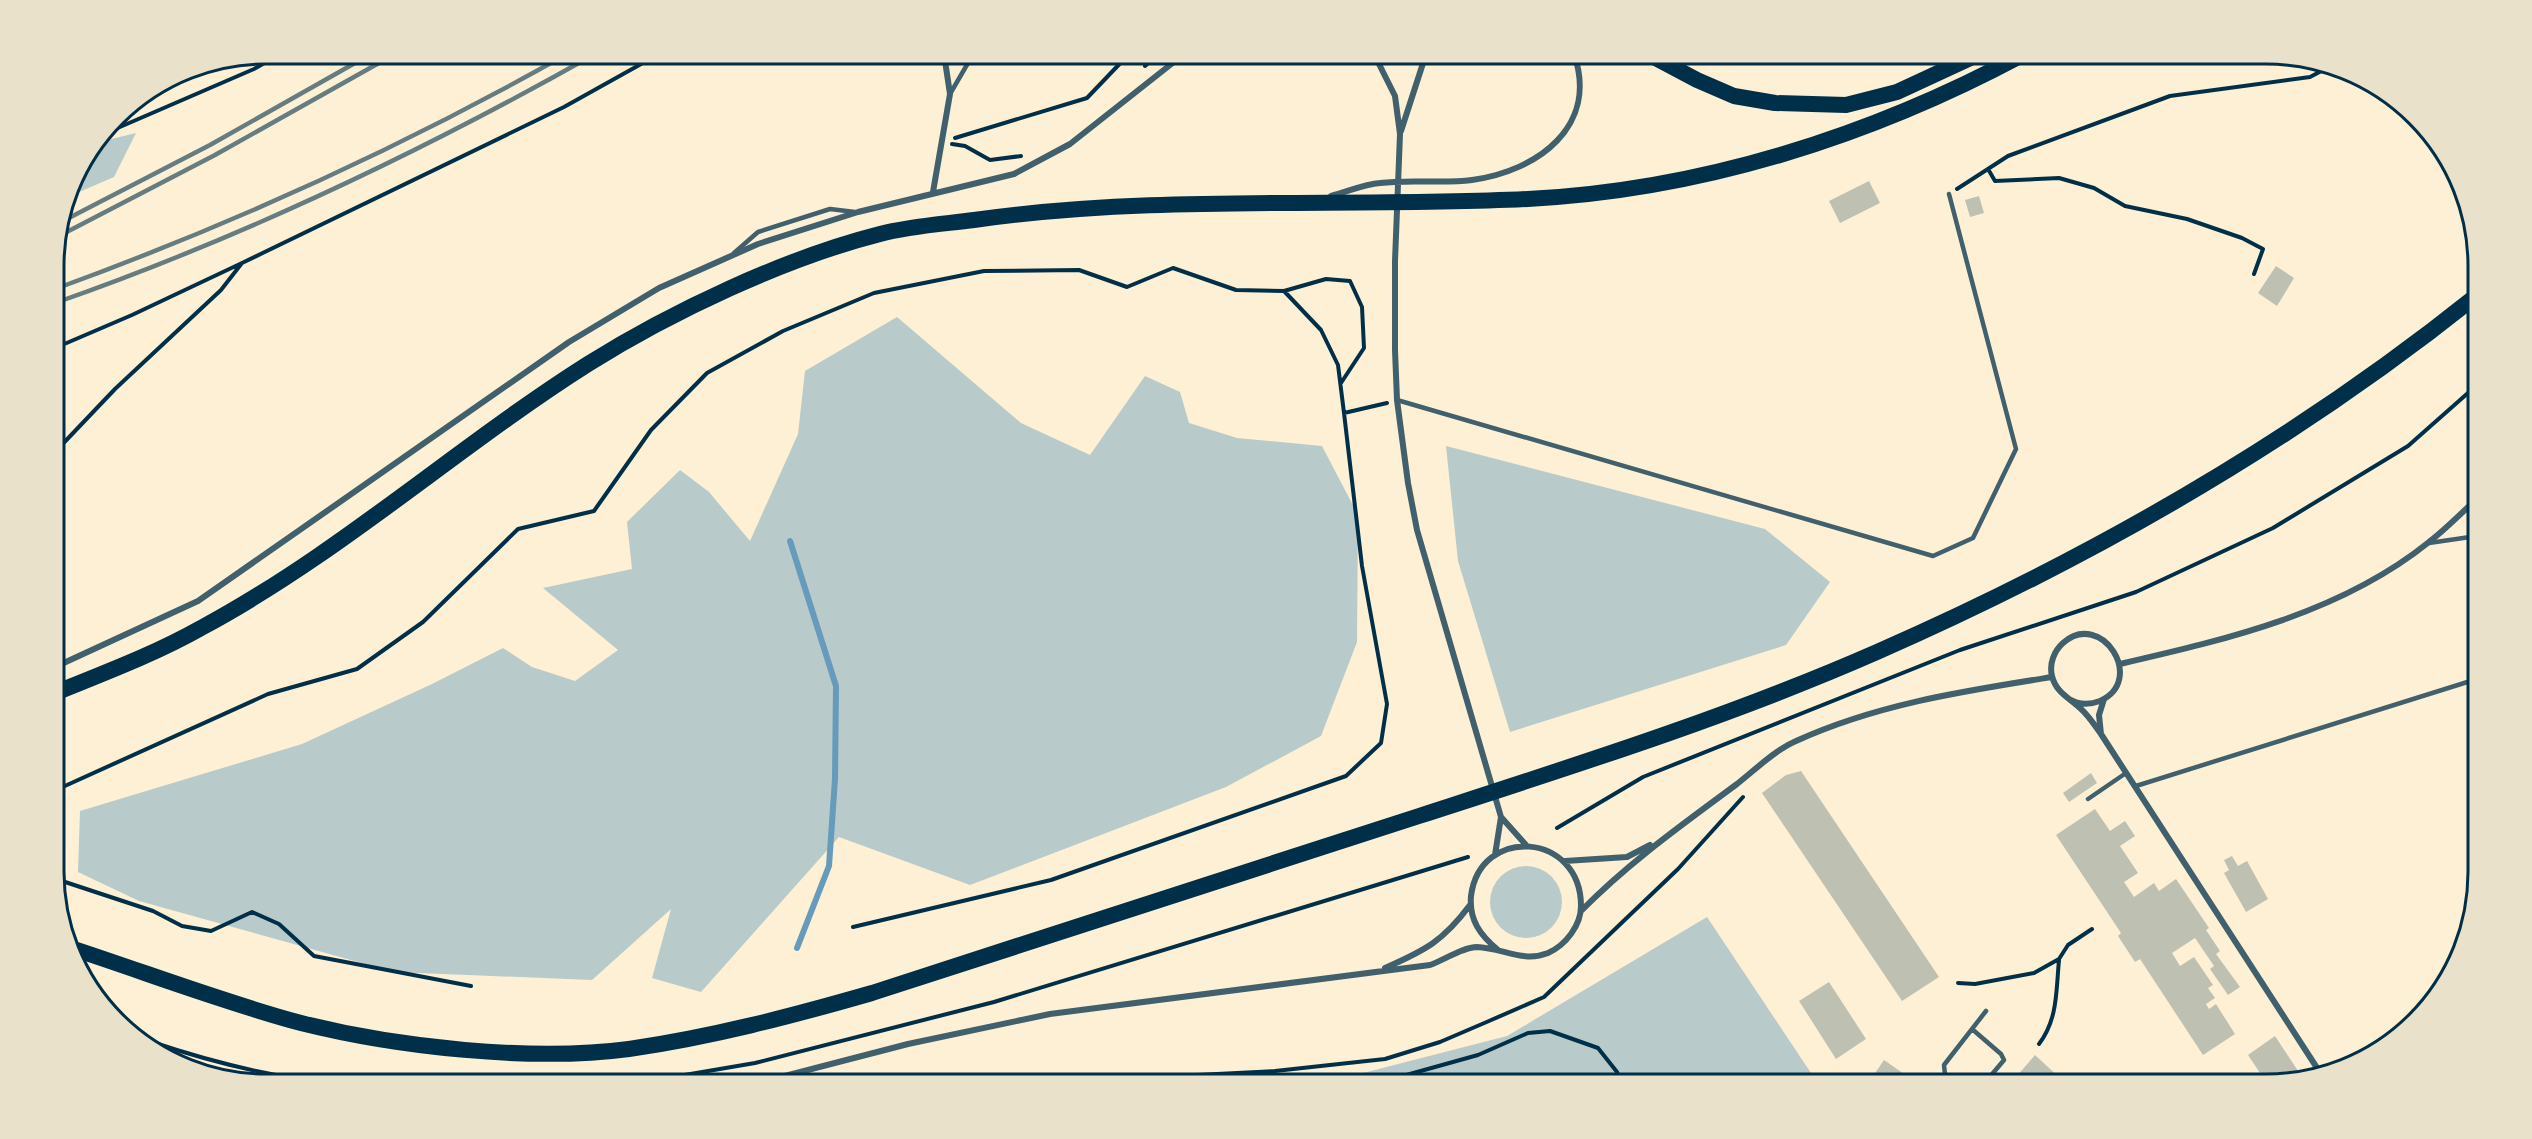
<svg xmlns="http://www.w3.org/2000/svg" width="2532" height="1139" font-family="'PT Sans',sans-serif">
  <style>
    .green { fill: #b9caca }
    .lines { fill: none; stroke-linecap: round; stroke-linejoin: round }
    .stream { stroke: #669bbc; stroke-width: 6 }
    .building { fill: #bec0b2 }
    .path { stroke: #003049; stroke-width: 4 }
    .service { stroke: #3f606c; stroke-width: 4.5 }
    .minor { stroke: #3f606c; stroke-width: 6 }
    .motorway { stroke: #003049; stroke-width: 16 }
    .rail { stroke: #657d81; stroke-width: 4.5 }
    .rim { fill: none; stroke: #003049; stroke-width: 3 }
  </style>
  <rect width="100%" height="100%" fill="#fdf0d5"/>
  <path class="green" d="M 136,133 L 114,177 L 70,196 L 76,172 L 99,142 Z
    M 897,317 L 1021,423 L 1090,455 L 1145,376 L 1180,392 L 1189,423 L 1237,438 L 1322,446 L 1358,515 L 1357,642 L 1321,736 L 1226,787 L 970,885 L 839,837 L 701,992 L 652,978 L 671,909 L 592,980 L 394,972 L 139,901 L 78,872 L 80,811 L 302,744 L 432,684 L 503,648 L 532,667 L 575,681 L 618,650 L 543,588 L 632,569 L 627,522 L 680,470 L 709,492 L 750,541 L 798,434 L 805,371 Z
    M 1446,446 L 1765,529 L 1830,582 L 1786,645 L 1510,732 L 1458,561 Z
    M1490 902a36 36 0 1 1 72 0a36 36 0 1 1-72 0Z
    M 1707,917 L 1819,1085 L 1279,1085 L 1332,1081 L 1507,1036 Z"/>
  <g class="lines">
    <path class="stream" d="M 790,541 L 836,686 L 835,779 L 829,866 L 797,948"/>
  </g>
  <path class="building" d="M 1869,181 L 1880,203 L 1840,223 L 1829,201 Z
    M 1979,196 L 1984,213 L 1970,217 L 1965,200 Z
    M 2276,266 L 2294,278 L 2277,306 L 2258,293 Z
    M 1801,771 L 1939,977 L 1902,1001 L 1762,793 L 1786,775 Z
    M 2091,773 L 2097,783 L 2069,802 L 2063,793 Z
    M 2095,809 L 2110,831 L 2125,821 L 2135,836 L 2120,846 L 2138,873 L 2124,882 L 2134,897 L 2154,883 L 2159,891 L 2176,879 L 2209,928 L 2206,930 L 2220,951 L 2216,954 L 2240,987 L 2228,995 L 2210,969 L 2214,966 L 2195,938 L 2172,953 L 2180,966 L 2194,957 L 2213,985 L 2208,988 L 2215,998 L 2206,1004 L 2209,1009 L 2216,1004 L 2235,1034 L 2203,1055 L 2140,959 L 2135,962 L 2118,936 L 2121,933 L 2056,835 Z
    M 2232,856 L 2238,866 L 2247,861 L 2268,899 L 2246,912 L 2224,873 L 2229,870 L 2224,860 Z
    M 1829,982 L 1866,1039 L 1836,1059 L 1799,1001 Z
    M 2275,1036 L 2302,1077 L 2279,1085 L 2268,1085 L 2248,1055 Z
    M 2035,1055 L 2062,1080 L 2058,1085 L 2009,1085 Z
    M 1884,1060 L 1920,1085 L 1867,1085 Z"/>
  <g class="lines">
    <path class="path" d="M 1145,66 L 1159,54
      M 106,133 L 254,69 L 280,54
      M 955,138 L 1087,98 L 1129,54
      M 952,144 L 965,146 L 990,160 L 1021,156
      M 1988,169 L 1995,181 L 2059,178 L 2094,188 L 2125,206 L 2187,219 L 2242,238 L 2263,249 L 2254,274
      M 1957,189 L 2008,156 L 2170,96 L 2310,77 L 2329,67
      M 1284,291 L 1326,279 L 1350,281 L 1362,307 L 1364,348 L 1341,383
      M 55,348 L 132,315 L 242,263
      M 55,452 L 115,389 L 221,290 L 242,263 L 564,107 L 659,54
      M 56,790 L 268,694 L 357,669 L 423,622 L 518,529 L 594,511 L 651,430 L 707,373 L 783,331 L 874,293 L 984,271 L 1079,270 L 1127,287 L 1173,268 L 1236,290 L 1284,291 L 1321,330 L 1338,365 L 1344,413
      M 1557,828 L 1643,777 L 1960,650 L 2136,592 L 2273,528 L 2408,446 L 2477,385
      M 56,844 L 56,849
      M 56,879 L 153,911 L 182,926 L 211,931 L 252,912 L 279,924 L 314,956 L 471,986
      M 853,927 L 1051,880 L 1346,776 L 1381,743 L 1387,704 L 1362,566 L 1344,413 L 1387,403
      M 1958,983 L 1975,984 L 2034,973 L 2059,959 L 2068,945 L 2092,929
      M 149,1041 C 214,1063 282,1080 351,1085
      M 2039,1044 C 2058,1019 2056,991 2059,960
      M 626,1085 L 755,1063 L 994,1002 L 1468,857
      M 1075,1085 L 1117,1079 L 1275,1071 L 1385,1059 L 1440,1042 L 1489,1021 L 1544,997 L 1678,869 L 1743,797
      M 1362,1085 L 1392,1079 L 1478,1055 L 1528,1033 L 1550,1031 L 1598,1048 L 1617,1072 L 1622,1085"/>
    <path class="service" d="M 950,94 L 968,63 L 968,54
      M 734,253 L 758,232 L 830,209 L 855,212
      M 1397,400 L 1933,556 L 1973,538 L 2016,449 L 1949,194
      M 2429,543 L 2477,536
      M 2136,786 L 2477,679
      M 2088,799 L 2126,773
      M 1972,1029 L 2001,1054 L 2004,1060 L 1983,1085
      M 1955,1085 L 1945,1075 L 1944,1065 L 1986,1011"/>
    <path class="minor" d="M 1374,54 L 1395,96 L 1400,134 L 1395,261 L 1395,350 L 1397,400 L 1408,483 L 1417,530 L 1501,817 L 1526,845
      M 1383,54 L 1407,58 L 1419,54
      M 1401,131 L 1426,54
      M 933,192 L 950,94 L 944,54
      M 1331,196 C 1347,192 1364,184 1380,183 C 1410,179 1442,184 1472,180 C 1538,171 1599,126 1574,54
      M 2120,664 C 2228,639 2341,613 2429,542 C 2446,529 2461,513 2477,499
      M 55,667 L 198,601 L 569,342 L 659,288 L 758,244 L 858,212 L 1014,174 L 1070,144 L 1184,54
      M 2069,699 C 2079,705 2089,705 2100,701 C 2147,680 2101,609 2063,643 C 2054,651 2049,664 2052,676 C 2056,693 2070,698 2081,709 C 2089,716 2095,726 2101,734 L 2319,1071
      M 2101,734 L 2099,715 L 2104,699
      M 1495,855 L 1501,817
      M 1565,861 L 1627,857 L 1650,845
      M 1581,911 C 1628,863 1683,824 1737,784 C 1755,770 1775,750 1796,741 C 1877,704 1964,691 2052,677
      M 1385,968 C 1426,950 1443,941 1470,905
      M 750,1085 L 908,1044 L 1050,1014 L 1430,965 C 1444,960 1463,947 1477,947 C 1503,948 1523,963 1548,953 C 1566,945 1581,925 1581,906 C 1581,832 1480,825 1471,896 C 1469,920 1480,935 1498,950"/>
    <path class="motorway" d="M 1648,54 L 1697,80 L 1734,96 L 1775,103 L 1846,105 L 1897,92 L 1979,54
      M 55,693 C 104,673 155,654 201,628 C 339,554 457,447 588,364 C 671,312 785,258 880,234 C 910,226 943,224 974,220 C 1158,194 1343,208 1528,199 C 1702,190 1871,136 2024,54
      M 77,950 C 150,974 226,1003 301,1023 C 397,1047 531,1062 629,1049 C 712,1037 792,1016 872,993 C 1055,934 1237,875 1419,816 C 1573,766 1729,717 1877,652 C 2089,559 2295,441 2476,296"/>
    <path class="rail" d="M 63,221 L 210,145 L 371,54
      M 59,236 L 215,155 L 395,54
      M 55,289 C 231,225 404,146 567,54
      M 55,303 C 241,238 423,151 595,54"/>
  </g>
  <path d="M0 0H2532V1139H0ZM266 64H2266A202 202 0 0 1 2468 266V872A202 202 0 0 1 2266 1074H266A202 202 0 0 1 64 872V266A202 202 0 0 1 266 64Z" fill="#e9e1ca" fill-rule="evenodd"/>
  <path class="rim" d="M266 64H2266A202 202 0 0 1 2468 266V872A202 202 0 0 1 2266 1074H266A202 202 0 0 1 64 872V266A202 202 0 0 1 266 64Z"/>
</svg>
